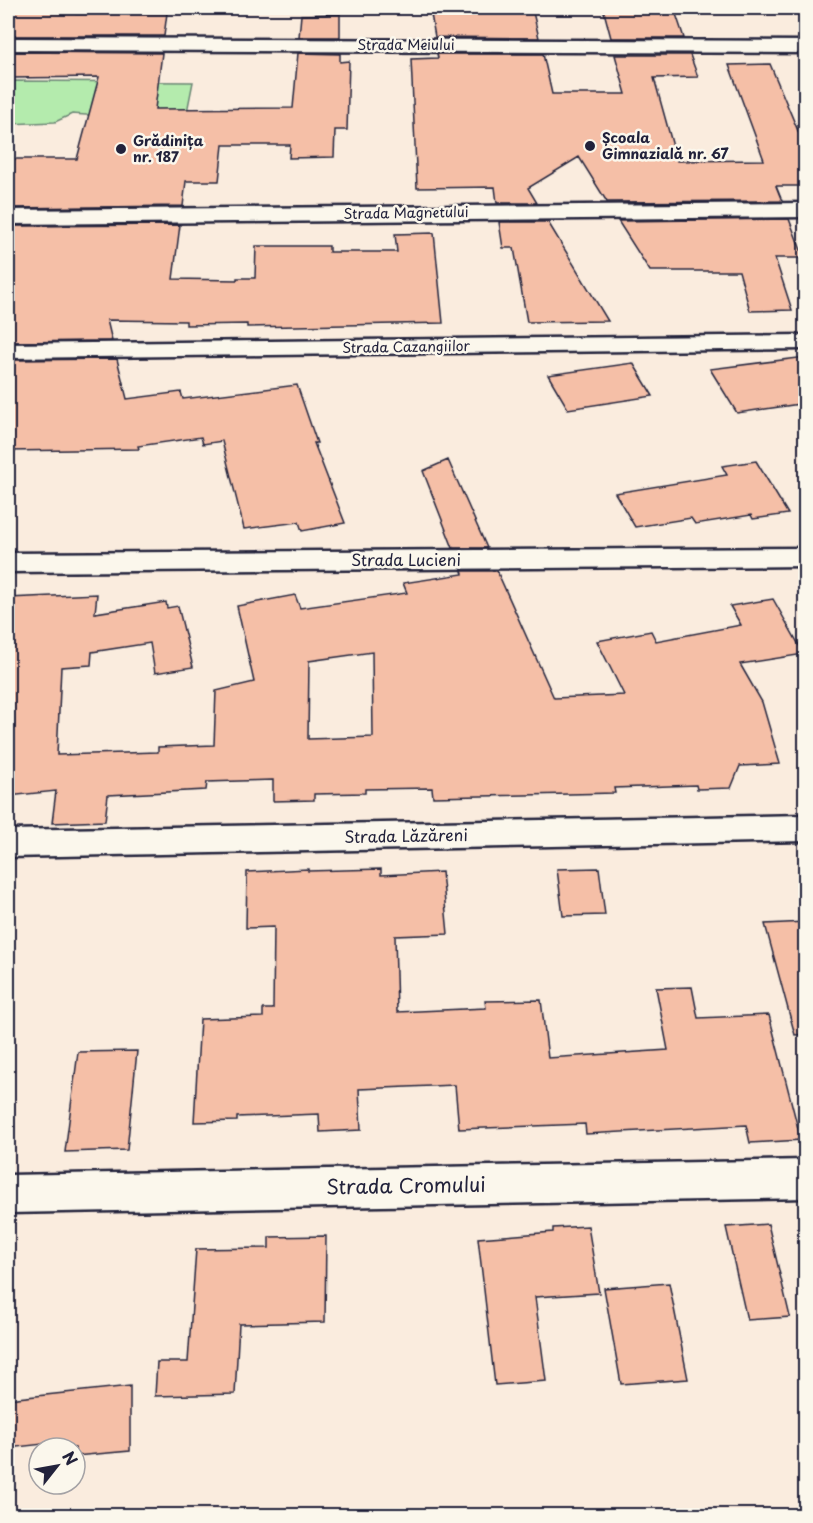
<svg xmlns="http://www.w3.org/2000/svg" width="813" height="1523" font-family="'Playpen Sans',sans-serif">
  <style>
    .green { fill: #b4ebad; stroke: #6b8674; stroke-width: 1.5 }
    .building { fill: #f5bfa7; stroke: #22223b; stroke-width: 1.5; fill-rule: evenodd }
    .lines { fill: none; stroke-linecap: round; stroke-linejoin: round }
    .minor-casing { stroke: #22223b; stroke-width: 5 }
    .minor { fill: #fbf7ec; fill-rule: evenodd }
    .poi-dot { fill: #22223b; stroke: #fbf7ec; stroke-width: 2 }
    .labels { text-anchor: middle; stroke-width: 5; stroke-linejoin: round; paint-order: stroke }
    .far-street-label { font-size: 14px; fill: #22223b; stroke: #fbf7ec }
    .far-poi-label { font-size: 14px; font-weight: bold; fill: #22223b; stroke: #fbf7ec; text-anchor: start }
    .street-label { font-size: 16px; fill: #22223b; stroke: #fbf7ec }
    .near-street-label { font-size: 20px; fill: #22223b; stroke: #fbf7ec }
  </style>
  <rect width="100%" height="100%" fill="#faecde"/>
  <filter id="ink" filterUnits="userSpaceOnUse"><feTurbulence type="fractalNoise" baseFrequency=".0167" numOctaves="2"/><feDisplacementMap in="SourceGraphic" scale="12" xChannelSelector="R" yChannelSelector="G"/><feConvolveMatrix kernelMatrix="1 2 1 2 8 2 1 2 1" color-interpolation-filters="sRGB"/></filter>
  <g filter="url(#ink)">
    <path class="green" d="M 8,81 L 193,82 L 185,122 L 72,114 L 55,122 L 8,124 Z"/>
    <path class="building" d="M 10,8 L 78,8 L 76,14 L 167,13 L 164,36 L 8,36 Z
      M 603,8 L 674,8 L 684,38 L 611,38 Z
      M 533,12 L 539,38 L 435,37 L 431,14 Z
      M 340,14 L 340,37 L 299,37 L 301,15 Z
      M 8,52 L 162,53 L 155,109 L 293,108 L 298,53 L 340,54 L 340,62 L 349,61 L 347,130 L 335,130 L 334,157 L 289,158 L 290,145 L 223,145 L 219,181 L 186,181 L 183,206 L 8,208 L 8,159 L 77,159 L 99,77 L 8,78 Z
      M 437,54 L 543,54 L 552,94 L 626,94 L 615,55 L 690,55 L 698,77 L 654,78 L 677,161 L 764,160 L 729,65 L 770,64 L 806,150 L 806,186 L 776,186 L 782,201 L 607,202 L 579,157 L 528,188 L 537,203 L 497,203 L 495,187 L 417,188 L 411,59 L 438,58 Z
      M 789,219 L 804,258 L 775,258 L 792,310 L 750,311 L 739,271 L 650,271 L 618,221 Z
      M 499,222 L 548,222 L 608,321 L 527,322 L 514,248 L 503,248 Z
      M 180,225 L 173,279 L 237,280 L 237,278 L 255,278 L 256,246 L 329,246 L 329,252 L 397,252 L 395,234 L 434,233 L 443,323 L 247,327 L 247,324 L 186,325 L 186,321 L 107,320 L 112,341 L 8,342 L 8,226 Z
      M 806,357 L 806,403 L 737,413 L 710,369 Z
      M 117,359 L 127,399 L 181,392 L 183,399 L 297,385 L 317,443 L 314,443 L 345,523 L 302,531 L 299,522 L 244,529 L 222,441 L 203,444 L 201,437 L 138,446 L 139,449 L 8,451 L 8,360 Z
      M 633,363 L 653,396 L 568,409 L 548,375 Z
      M 448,460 L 487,548 L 453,548 L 423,471 Z
      M 756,461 L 788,514 L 753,519 L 751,515 L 695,524 L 691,518 L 635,527 L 615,493 L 727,475 L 722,466 Z
      M 462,571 L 497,571 L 554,698 L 624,695 L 597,641 L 651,631 L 656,641 L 741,625 L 730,606 L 773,599 L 804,654 L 740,664 L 762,702 L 780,764 L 740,766 L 731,788 L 697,789 L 696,785 L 614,788 L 615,793 L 433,797 L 432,788 L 365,789 L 365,793 L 314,794 L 314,800 L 273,801 L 273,780 L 207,782 L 206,790 L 108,795 L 105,821 L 52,823 L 56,791 L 8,796 L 8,598 L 97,594 L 95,613 L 166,602 L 167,608 L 178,606 L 193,667 L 155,673 L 150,643 L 92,652 L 91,665 L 61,667 L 57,755 L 158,752 L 158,747 L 214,745 L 216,691 L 254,682 L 237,606 L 295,595 L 300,608 L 407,593 L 403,583 L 463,574 ZM 372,652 L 373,737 L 308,739 L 309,661 Z
      M 599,868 L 605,915 L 563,916 L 557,869 Z
      M 308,869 L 308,871 L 381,869 L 381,875 L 442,872 L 448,934 L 395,936 L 397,1012 L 486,1008 L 485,1001 L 541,1000 L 548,1058 L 668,1050 L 656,988 L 692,987 L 698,1018 L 769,1015 L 801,1140 L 750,1143 L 746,1125 L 586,1134 L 585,1124 L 459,1129 L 455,1085 L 359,1089 L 361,1130 L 320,1132 L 319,1114 L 237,1117 L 237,1121 L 194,1122 L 200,1019 L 263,1017 L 263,1009 L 273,1009 L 274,927 L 246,928 L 247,872 Z
      M 806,922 L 806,1034 L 795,1035 L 765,924 Z
      M 137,1051 L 127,1150 L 65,1152 L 78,1052 Z
      M 768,1224 L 790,1317 L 747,1320 L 726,1227 Z
      M 588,1226 L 599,1293 L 535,1297 L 546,1381 L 495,1385 L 478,1238 L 553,1232 L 553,1228 Z
      M 326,1236 L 325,1322 L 239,1324 L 235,1394 L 155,1396 L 157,1362 L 188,1362 L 196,1249 L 269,1248 L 269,1237 Z
      M 669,1283 L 688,1379 L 621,1384 L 604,1288 Z
      M 130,1386 L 130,1451 L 75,1456 L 75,1448 L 52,1448 L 52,1443 L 8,1448 L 8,1399 Z"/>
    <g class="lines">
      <defs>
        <path id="minor" d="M 8,38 L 806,41 L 806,53 L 8,50 Z
          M 806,203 L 806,217 L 8,224 L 8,210 Z
          M 806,335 L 806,349 L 8,358 L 8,344 Z
          M 806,548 L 806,566 L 8,572 L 8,553 Z
          M 806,815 L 806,841 L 8,857 L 8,830 Z
          M 806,1160 L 806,1198 L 8,1213 L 8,1175 Z"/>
      </defs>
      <use href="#minor" class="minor-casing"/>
      <use href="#minor" class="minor"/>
    </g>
  </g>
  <g class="poi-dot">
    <circle cx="590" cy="146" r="6"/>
    <circle cx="121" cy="149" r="6"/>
  </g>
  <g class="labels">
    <g class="far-street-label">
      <text x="406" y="50">Strada Meiului</text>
      <text transform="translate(406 213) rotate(-1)" y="5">Strada Magnetului</text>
      <text transform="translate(406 347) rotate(-1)" y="5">Strada Cazangiilor</text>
    </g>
    <g class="far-poi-label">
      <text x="602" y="143">Școala<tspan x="602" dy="16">Gimnazială nr. 67</tspan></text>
      <text x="133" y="146">Grădinița<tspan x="133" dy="16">nr. 187</tspan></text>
    </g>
    <g class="street-label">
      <text x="406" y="566">Strada Lucieni</text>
      <text transform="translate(406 836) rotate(-1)" y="6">Strada Lăzăreni</text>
    </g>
    <g class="near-street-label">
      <text transform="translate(406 1186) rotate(-1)" y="7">Strada Cromului</text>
    </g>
  </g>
  <rect width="813" height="1523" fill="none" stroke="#fbf7ec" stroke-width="30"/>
  <rect x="15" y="15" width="783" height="1493" fill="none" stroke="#22223b" stroke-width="2" filter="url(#ink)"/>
  <g transform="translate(57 1466) rotate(59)"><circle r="28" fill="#fbf7ec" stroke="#a4a2a5" stroke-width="1.5"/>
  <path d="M0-4.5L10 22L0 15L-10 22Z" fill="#22223b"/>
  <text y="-9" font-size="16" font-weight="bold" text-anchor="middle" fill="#22223b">N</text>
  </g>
</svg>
